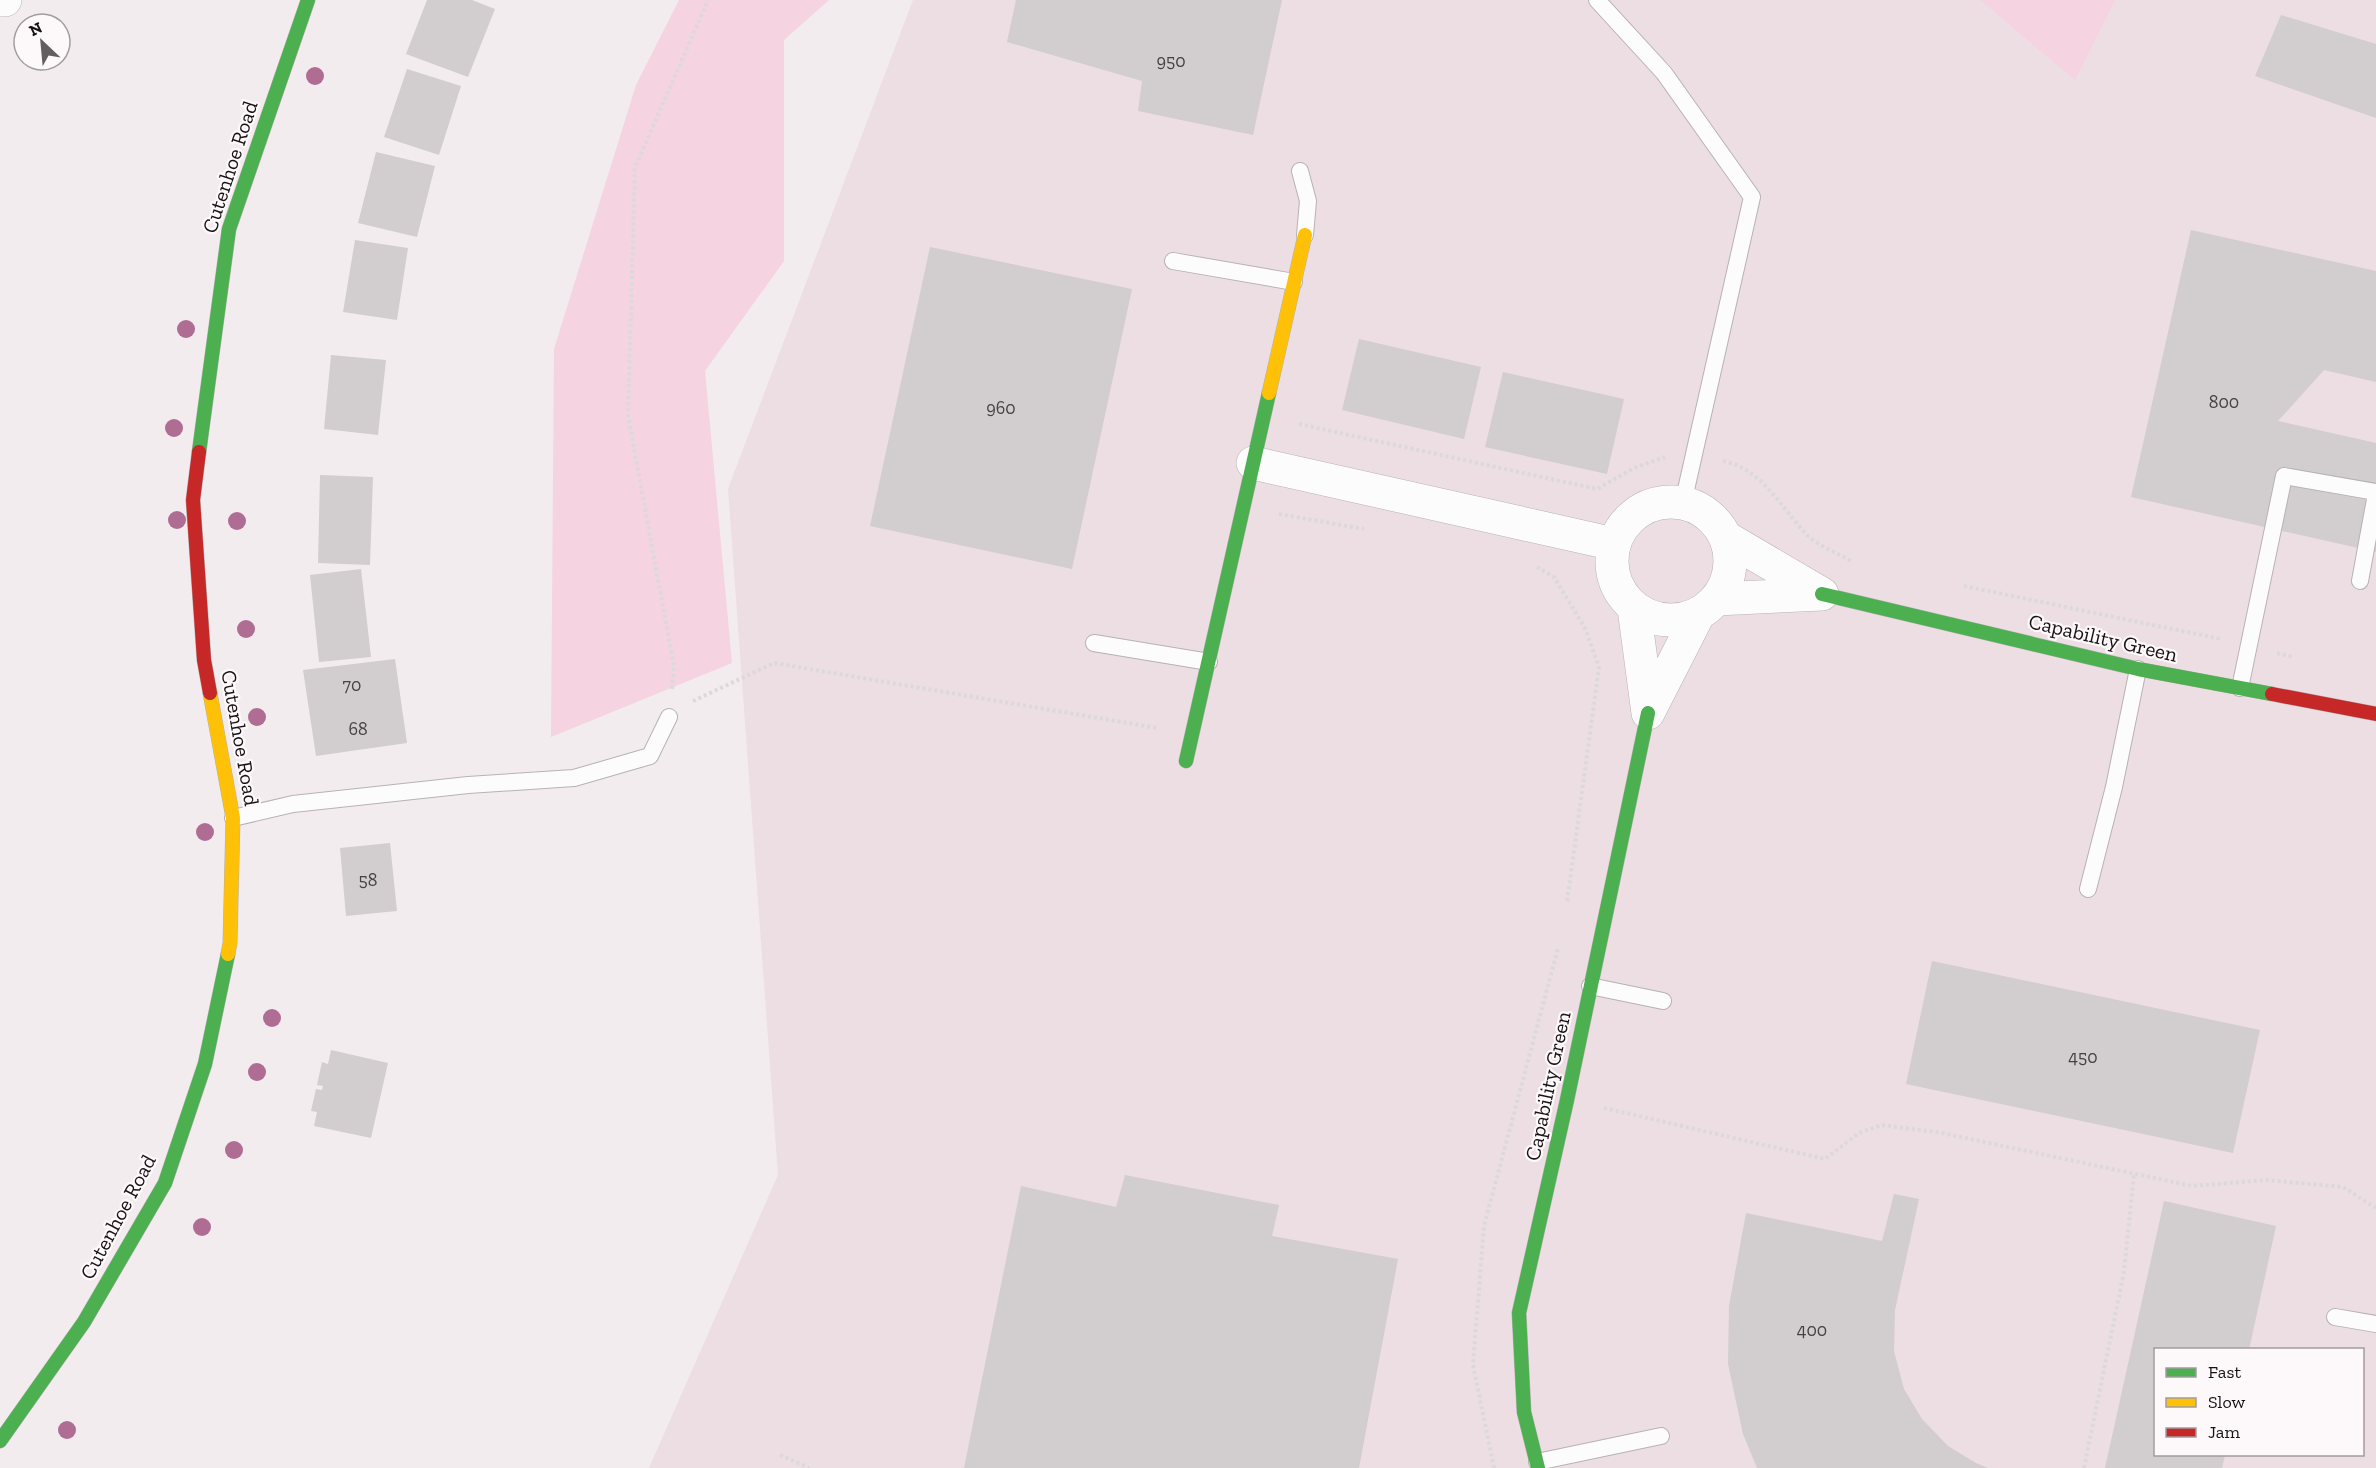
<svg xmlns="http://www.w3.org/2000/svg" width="2376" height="1468" font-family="'Zilla Slab',serif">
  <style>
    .built { fill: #ecdee3; fill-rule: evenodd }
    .green { fill: #f5d3e1 }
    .building { fill: #d2cdce }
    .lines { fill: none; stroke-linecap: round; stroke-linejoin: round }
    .lane-casing { stroke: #b7b2b4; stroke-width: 18 }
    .street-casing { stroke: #b7b2b4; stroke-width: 34 }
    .fast-casing { stroke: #b7b2b4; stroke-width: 15 }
    .slow-casing { stroke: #b7b2b4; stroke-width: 15 }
    .jam-casing { stroke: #b7b2b4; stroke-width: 15 }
    .path { stroke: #dcd9da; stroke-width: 4; stroke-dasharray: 3 3; stroke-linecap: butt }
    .lane { stroke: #fdfcfc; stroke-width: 16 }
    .street { stroke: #fdfcfc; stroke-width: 33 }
    .fast { stroke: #4caf50; stroke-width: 14 }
    .slow { stroke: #ffc107; stroke-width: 14 }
    .jam { stroke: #c62828; stroke-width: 14 }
    .tree { fill: #af6d94 }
    .labels { text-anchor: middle; stroke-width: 4.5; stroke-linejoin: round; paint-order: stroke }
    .number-label { font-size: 18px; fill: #454142 }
    .street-label { font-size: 21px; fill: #161214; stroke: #fdf8fa }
  </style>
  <rect width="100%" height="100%" fill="#f2ecee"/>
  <path class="built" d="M 913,0 L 2376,0 L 2376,1468 L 649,1468 L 778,1175 L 728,489 ZM 2156,1350 L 2362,1350 L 2362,1454 L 2156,1454 Z"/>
  <path class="green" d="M 679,0 L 829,0 L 784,40 L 784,261 L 705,371 L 732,663 L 551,737 L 554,349 L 636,85 Z
    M 1980,0 L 2115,0 L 2075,80 Z"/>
  <path class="building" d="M 427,0 L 472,0 L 495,9 L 468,77 L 406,54 Z
    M 1016,0 L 1282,0 L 1253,135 L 1138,111 L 1142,81 L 1007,42 Z
    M 2281,15 L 2376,44 L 2376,118 L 2255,76 Z
    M 407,69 L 461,86 L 439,155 L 384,137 Z
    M 376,152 L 435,166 L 417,237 L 358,223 Z
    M 2191,230 L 2376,271 L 2376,382 L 2324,370 L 2278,421 L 2376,443 L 2376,552 L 2131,497 Z
    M 355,240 L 408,248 L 397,320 L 343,312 Z
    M 930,247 L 1132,289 L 1072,569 L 870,526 Z
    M 1359,339 L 1481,367 L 1464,439 L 1342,410 Z
    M 331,355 L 386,360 L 378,435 L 324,429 Z
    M 1503,372 L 1624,399 L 1607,474 L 1485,447 Z
    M 320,475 L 373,477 L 370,565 L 318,563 Z
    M 361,569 L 371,657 L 319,662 L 310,575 Z
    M 395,659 L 407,743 L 316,756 L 303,670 Z
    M 390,843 L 397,911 L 346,916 L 340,848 Z
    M 1932,961 L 2260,1030 L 2233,1153 L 1906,1084 Z
    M 331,1050 L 388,1063 L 371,1138 L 314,1126 L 317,1112 L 311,1111 L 316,1089 L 322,1090 L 323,1086 L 317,1085 L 322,1062 L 328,1064 Z
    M 1125,1175 L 1279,1205 L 1272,1236 L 1398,1259 L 1359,1468 L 964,1468 L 1021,1186 L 1116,1207 Z
    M 1894,1194 L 1919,1199 L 1895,1310 L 1894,1351 L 1904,1389 L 1922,1419 L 1948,1446 L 1976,1463 L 1988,1468 L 1757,1468 L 1743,1434 L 1728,1364 L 1729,1306 L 1746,1213 L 1882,1241 Z
    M 2164,1201 L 2276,1226 L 2249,1350 L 2156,1350 L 2156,1455 L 2225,1455 L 2222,1468 L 2105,1468 Z"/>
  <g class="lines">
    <defs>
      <path id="lane" d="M 1597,0 L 1664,73 L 1752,197 L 1683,503
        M 1300,171 L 1308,201 L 1305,235
        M 1173,261 L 1294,282
        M 2360,581 L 2376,494
        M 1094,643 L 1209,662
        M 2240,688 L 2284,476 L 2376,492
        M 233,818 L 293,804 L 468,785 L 574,778 L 650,756 L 669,717
        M 2088,889 L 2114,787 L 2138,669
        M 1590,986 L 1663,1001
        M 2335,1317 L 2376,1324
        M 1537,1462 L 1661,1436"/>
      <path id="street" d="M 0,0 L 5,0
        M 1253,463 L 1614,544
        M1612 561a59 59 0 1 1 118 0a59 59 0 1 1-118 0Z
        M 1716,599 L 1822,594 L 1725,537
        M 1634,608 L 1648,713 L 1699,613"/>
      <path id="fast" d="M 199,452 L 229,229 L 308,0
        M 1822,594 L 2138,669 L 2272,694
        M 1186,761 L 1269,393
        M 0,1441 L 84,1322 L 165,1183 L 205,1064 L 228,954
        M 1538,1468 L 1524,1412 L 1519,1313 L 1567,1100 L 1648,713"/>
      <path id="slow" d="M 1269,393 L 1305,235
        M 210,693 L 233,818 L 230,943 L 228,954"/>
      <path id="jam" d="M 199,452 L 193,500 L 204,660 L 210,693
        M 2272,694 L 2376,714"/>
    </defs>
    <use href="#lane" class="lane-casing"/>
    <use href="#street" class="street-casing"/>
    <use href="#fast" class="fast-casing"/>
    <use href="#slow" class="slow-casing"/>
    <use href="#jam" class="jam-casing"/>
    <path class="path" d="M 1299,424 L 1597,489 L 1634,468 L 1665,457
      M 1723,461 C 1761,468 1781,507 1806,534 C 1817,545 1837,553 1851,561
      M 1279,514 L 1364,529
      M 1537,567 L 1554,577 L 1585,628 L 1599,667 L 1567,902
      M 1964,586 L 2221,639
      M 2277,653 L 2293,657
      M 672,689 L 674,667 L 628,415 L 635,168 L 708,0
      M 693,701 L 774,663 L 1157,728
      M 1604,1108 L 1825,1159 L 1859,1133 L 1882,1125 L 1942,1133 L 2192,1186 L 2266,1180 L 2343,1187 L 2376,1208
      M 780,1455 L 809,1468
      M 1494,1468 L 1473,1365 L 1484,1226 L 1558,948
      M 2084,1468 L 2124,1272 L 2134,1174"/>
    <use href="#lane" class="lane"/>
    <use href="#street" class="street"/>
    <use href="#fast" class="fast"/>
    <use href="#slow" class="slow"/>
    <use href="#jam" class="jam"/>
  </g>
  <g class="tree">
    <circle cx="315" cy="76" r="9"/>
    <circle cx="186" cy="329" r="9"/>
    <circle cx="174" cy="428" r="9"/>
    <circle cx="177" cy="520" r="9"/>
    <circle cx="237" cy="521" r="9"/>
    <circle cx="246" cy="629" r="9"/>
    <circle cx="257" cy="717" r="9"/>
    <circle cx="205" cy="832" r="9"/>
    <circle cx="272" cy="1018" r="9"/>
    <circle cx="257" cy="1072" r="9"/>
    <circle cx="234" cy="1150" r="9"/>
    <circle cx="202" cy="1227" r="9"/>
    <circle cx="67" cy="1430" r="9"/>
  </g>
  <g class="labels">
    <g class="number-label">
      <text x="1171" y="67">950</text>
      <text x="2224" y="408">800</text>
      <text x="1001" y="414">960</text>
      <text x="352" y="691">70</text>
      <text x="358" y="735">68</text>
      <text x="368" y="886">58</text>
      <text x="2083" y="1063">450</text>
      <text x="1812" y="1336">400</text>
    </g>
    <g class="street-label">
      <text transform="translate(230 167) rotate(-72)" y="7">Cutenhoe Road</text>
      <text transform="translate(2103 638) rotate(13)" y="7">Capability Green</text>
      <text transform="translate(240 738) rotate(80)" y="7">Cutenhoe Road</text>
      <text transform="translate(1548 1086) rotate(-78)" y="7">Capability Green</text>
      <text transform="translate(118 1217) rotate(-62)" y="7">Cutenhoe Road</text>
    </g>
  </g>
  <rect x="2154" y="1348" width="210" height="108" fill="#fdf8fa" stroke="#a19c9e" stroke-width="1.5"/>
  <rect x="2166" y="1368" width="30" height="9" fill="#4caf50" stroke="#a19c9e" stroke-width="1.5"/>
  <text x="2208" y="1378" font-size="18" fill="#161214">Fast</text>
  <rect x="2166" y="1398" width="30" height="9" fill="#ffc107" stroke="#a19c9e" stroke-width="1.5"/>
  <text x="2208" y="1408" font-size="18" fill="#161214">Slow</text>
  <rect x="2166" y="1428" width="30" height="9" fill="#c62828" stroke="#a19c9e" stroke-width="1.5"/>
  <text x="2208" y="1438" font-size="18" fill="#161214">Jam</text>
  <g transform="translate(42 42) rotate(334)"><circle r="28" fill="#fdf8fa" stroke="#a19c9e" stroke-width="1.5"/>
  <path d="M0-4.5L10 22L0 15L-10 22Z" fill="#635e60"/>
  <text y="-9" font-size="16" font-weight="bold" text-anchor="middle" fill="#161214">N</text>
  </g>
</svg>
